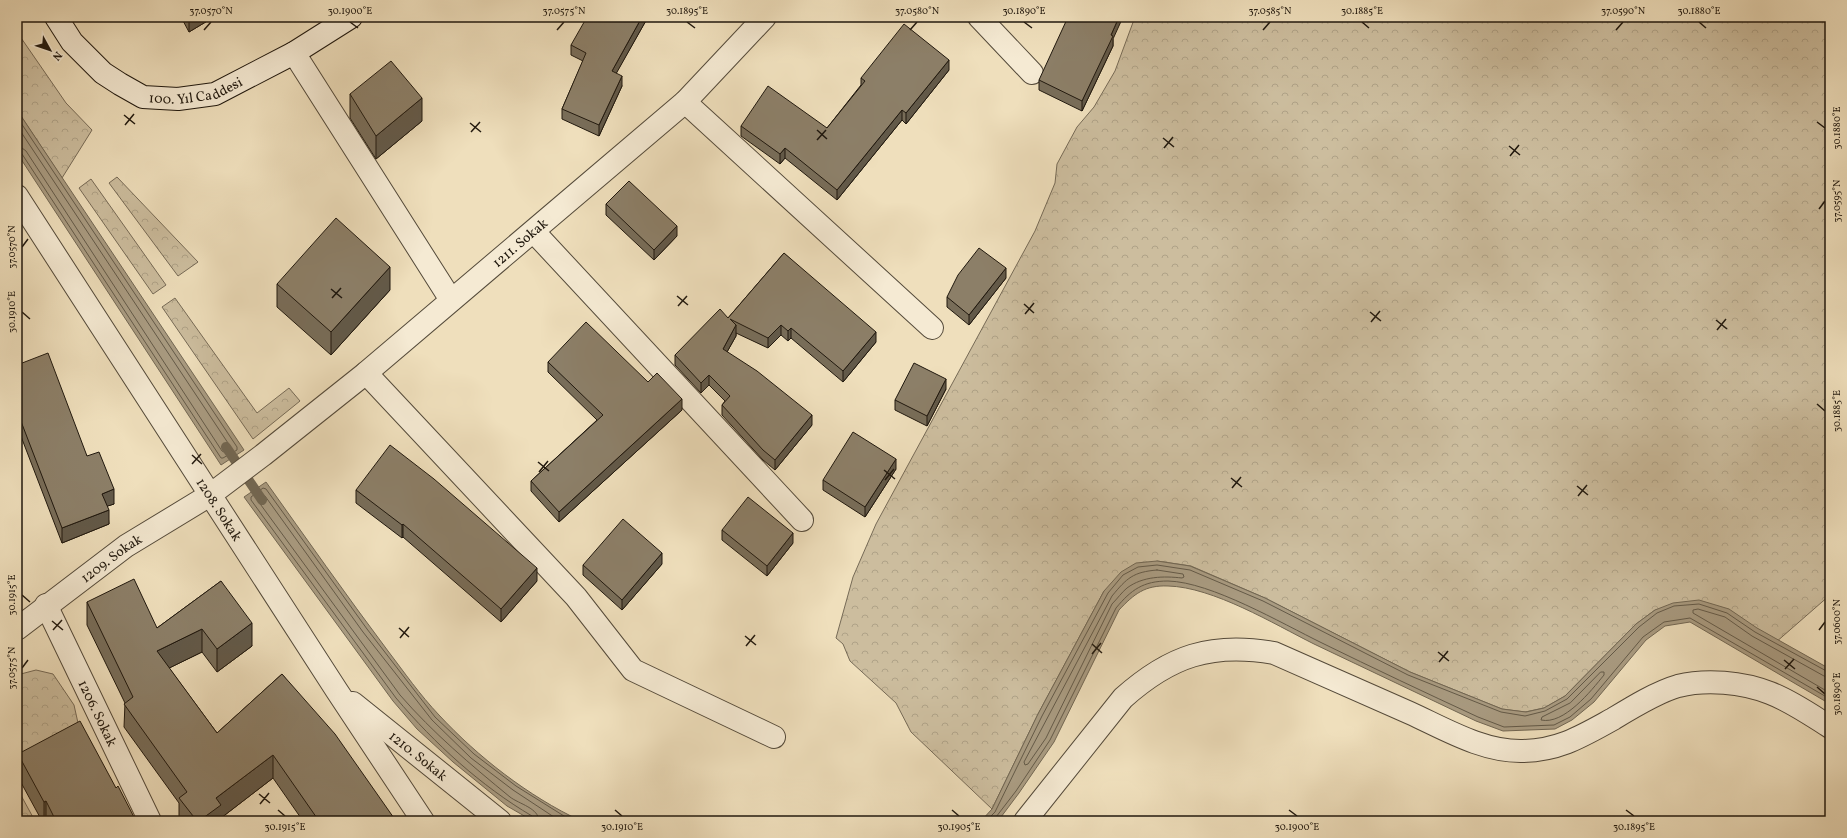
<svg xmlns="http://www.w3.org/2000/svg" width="1847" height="838" font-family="Vollkorn,serif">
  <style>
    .forest { fill: url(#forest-crowns); stroke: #766a56 }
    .water { fill: #a99b81; stroke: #726753 }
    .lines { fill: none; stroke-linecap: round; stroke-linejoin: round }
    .shore { stroke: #645a48; stroke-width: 1 }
    .stream { stroke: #726753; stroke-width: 10 }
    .street-casing { stroke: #544a3a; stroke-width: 24 }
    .secondary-casing { stroke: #20180e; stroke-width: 24 }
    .street { stroke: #f5ead3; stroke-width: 22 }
    .secondary { stroke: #f5ead3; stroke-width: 22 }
    .wall { fill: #786d59; stroke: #20180e }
    .shaded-wall { fill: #625949; stroke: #20180e }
    .building { fill: #8c7f68; stroke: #20180e }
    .ticks { fill: none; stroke: #20180e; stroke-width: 1.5 }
    .labels { text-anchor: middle; stroke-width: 3; stroke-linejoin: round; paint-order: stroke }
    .street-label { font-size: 14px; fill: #20180e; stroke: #f5ead3 }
    .neatline { fill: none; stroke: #20180e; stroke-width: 1.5 }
    .ticks-label { font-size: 10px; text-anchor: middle; fill: #20180e }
  </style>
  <defs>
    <pattern id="forest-crowns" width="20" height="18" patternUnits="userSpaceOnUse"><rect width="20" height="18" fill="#ccbd9e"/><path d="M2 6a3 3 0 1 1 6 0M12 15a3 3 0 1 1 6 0" fill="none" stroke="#afa287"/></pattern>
  </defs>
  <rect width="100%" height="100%" fill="#efdfbc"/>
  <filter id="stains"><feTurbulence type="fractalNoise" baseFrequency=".005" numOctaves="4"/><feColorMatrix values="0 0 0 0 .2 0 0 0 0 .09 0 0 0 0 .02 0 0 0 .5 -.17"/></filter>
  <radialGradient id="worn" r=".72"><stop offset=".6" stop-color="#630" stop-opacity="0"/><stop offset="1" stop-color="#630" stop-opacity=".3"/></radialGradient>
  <path class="forest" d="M 1135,17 L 1830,17 L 1830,595 L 1775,643 L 1655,610 L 1636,624 L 1565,696 L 1544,708 L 1525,712 L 1502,709 L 1410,672 L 1265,598 L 1191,566 L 1157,561 L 1104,591 L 1038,714 L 992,809 L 911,732 L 896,703 L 850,661 L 843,644 L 836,638 L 853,577 L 876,524 L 1035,231 L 1055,183 L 1057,164 L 1077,127 L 1094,107 L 1115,71 Z
    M 17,32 L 66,103 L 92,130 L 62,178 L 17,110 Z
    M 117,177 L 198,262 L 178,276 L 109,183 Z
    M 91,179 L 166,285 L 153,294 L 79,188 Z
    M 175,298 L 257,413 L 289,388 L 300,401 L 253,439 L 162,307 Z
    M 36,670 L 53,674 L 74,705 L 80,732 L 17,770 L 17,675 Z
    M 17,788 L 35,821 L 17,821 Z"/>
  <path class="water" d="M 17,110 L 244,450 L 221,465 L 17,153 Z
    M 266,482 C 306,538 346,595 388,651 C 404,672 420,695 439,715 C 478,757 528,796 581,821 L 533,821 L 507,806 L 453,762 L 417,729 L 393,701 L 244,497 Z
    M 1157,561 L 1190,566 L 1265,598 L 1410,672 L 1502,709 L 1526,712 L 1544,708 L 1565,696 L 1636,624 L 1655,610 L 1673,603 L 1699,600 L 1729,609 L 1757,628 L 1830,669 L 1830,704 L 1690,622 L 1665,626 L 1646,640 L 1594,702 L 1572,720 L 1555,729 L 1503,731 L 1476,721 C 1422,695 1368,670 1314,644 C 1274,624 1213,587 1168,586 C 1145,585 1134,594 1119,610 L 1054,742 L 1019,793 L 998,821 L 981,821 L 992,809 L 1038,714 L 1104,591 L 1121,572 L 1136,563 Z"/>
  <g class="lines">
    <path class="shore" d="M 17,117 L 237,447 L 237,450 L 223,458 L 221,458 L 22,154 L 17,152
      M 17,126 L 230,446 L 230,449 L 224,452 L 222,451 L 26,151 L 22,148 L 17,147
      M 1157,570 L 1183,574 L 1184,577 L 1182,578 C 1164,576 1143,576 1127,588 C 1122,592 1117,599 1112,604 L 1046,738 L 1028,764 L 1025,765 L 1024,762 L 1112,596 C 1127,578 1133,572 1157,570 Z
      M 1601,672 L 1604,672 L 1604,675 C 1591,691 1564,725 1541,720 L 1542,717 L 1570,703 Z
      M 1830,678 L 1824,676 L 1752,636 L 1725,617 L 1698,609 L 1693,610 L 1693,613 L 1830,693
      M 534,821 L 532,816 C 481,786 435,744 396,698 L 251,500 L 251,497 L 263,488 L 266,489 L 367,629 L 435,717 L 474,754 L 516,786 L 572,821
      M 539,821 C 539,808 519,804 510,797 C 471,765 433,733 400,695 L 258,501 L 258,498 L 262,495 L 265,496 L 363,632 L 432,720 L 471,758 L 513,790 L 560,821
      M 986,821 L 995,812 L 1042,716 L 1108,593 L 1123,575 L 1138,567 L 1157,565 L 1190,570 L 1263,601 L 1408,675 L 1501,712 L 1525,716 L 1545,711 L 1567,699 L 1639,627 L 1657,613 L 1674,606 L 1699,604 L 1727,613 L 1755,632 L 1830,673
      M 995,821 L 996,817 L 1016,791 L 1050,740 L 1116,608 C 1131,590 1143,581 1168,581 C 1211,582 1281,623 1322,643 C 1373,668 1426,693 1478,717 L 1504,727 L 1554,725 L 1570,717 L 1591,699 L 1643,637 L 1664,622 L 1690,618 L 1830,699"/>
    <path class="stream" d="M 226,447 L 262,500"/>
    <defs>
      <g id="street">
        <path d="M 979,17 L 1032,73"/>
        <path d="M 294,53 L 451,300"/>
        <path d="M 685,102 L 932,328"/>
        <path id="s1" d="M 17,196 L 337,691 L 423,821"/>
        <path d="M 534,232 L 802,520"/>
        <path d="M 366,373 L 576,597 L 633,670 L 774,737"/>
        <path id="s2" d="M 46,605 L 150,821"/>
        <path id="s3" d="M 17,629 L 126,546 L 210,495 L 263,455 L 366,373 L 685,102 L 765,17"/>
        <path id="s4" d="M 353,703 L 500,821"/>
        <path d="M 1025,821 L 1123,698 C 1170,656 1211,642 1274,653 C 1319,673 1364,693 1410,713 C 1445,729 1483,752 1523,751 C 1560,750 1582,736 1613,719 C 1631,708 1657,692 1678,686 C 1706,679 1742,682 1770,693 C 1791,701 1811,715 1830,727"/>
      </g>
      <g id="secondary">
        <path id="s5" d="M 56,17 L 72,42 L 103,73 L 120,84 L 143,97 L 178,99 L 215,94 L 294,53 L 351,17"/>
      </g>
    </defs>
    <use href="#street" class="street-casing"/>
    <use href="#secondary" class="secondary-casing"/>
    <use href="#street" class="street"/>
    <use href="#secondary" class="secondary"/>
  </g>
  <path class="wall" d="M 181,17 L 214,17 L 189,32 Z
    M 648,17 L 616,73 L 622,86 L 599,136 L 562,119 L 562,109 L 583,61 L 571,55 L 571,45 Z
    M 1113,39 L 1113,46 L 1082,111 L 1039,90 L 1039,80 Z
    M 949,70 L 906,124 L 902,120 L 837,200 L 785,158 L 780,164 L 741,136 L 741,126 L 827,128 L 861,85 L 861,78 Z
    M 350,94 L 422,121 L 376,159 L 350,118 Z
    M 606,204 L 677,236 L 654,260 L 606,215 Z
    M 784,253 L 876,342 L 843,382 L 791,338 L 788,341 L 781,335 L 768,348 L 736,333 L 736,336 L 727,352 L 812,425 L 775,470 L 763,460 L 722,415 L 722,405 L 725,401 L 709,385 L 701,393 L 675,365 L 675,355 L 728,318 Z
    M 1006,278 L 969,325 L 947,307 L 947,297 Z
    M 277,284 L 390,290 L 331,355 L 277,307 Z
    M 548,362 L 648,382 L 682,410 L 559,522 L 531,491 L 531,481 L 597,420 L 548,372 Z
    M 17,365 L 87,456 L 114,504 L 107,506 L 109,524 L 62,543 L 17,426 Z
    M 946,389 L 927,426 L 895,410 L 895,400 Z
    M 896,469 L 865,517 L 823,490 L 823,480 Z
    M 356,490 L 537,581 L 501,622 L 403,537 L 402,538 L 356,503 Z
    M 722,530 L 793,543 L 767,576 L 722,540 Z
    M 662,564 L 622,610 L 583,575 L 583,565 Z
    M 221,581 L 252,646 L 217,672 L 202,652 L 169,668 L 217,733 L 282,674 L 396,821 L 303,821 L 273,778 L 221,818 L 221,821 L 179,821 L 179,803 L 124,727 L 125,703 L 87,625 L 87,602 L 157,628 Z
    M 18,754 L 116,788 L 136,821 L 42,821 L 18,777 Z"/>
  <path class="shaded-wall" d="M 189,17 L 214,17 L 189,32 Z
    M 642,17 L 648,17 L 612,81 L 612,71 Z
    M 1119,17 L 1123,17 L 1113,39 L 1113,46 L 1082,111 L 1082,101 Z
    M 949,60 L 949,70 L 906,124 L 906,113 Z
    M 622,76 L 622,86 L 599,136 L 599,125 Z
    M 422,98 L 422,121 L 376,159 L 376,136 Z
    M 902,110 L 902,120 L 837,200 L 837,190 Z
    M 785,148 L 785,158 L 780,164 L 780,154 Z
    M 677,226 L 677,236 L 654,260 L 654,250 Z
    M 390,267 L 390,290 L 331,355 L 331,332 Z
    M 1006,268 L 1006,278 L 969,325 L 969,315 Z
    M 736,325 L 736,336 L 723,359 L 723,349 Z
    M 781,325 L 781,335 L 768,348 L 768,338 Z
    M 791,328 L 791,338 L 788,341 L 788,331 Z
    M 876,332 L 876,342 L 843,382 L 843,371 Z
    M 709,375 L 709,385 L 701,393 L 701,383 Z
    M 946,379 L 946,389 L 927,426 L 927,416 Z
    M 682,399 L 682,410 L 559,522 L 559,512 Z
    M 812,415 L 812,425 L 775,470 L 775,460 Z
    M 896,459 L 896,469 L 865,517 L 865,507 Z
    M 114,489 L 114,504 L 102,508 L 102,494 Z
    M 109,510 L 109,524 L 62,543 L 62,528 Z
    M 403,524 L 403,537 L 402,538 L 402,525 Z
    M 793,533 L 793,543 L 767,576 L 767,566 Z
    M 662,553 L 662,564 L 622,610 L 622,600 Z
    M 537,568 L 537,581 L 501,622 L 501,609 Z
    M 252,623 L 252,646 L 217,672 L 217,649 Z
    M 202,629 L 202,652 L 157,674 L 157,651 Z
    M 273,755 L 273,778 L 221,818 L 221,821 L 199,821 L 216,798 Z
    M 46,801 L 46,821 L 44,821 L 44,802 Z"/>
  <path class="building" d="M 587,17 L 642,17 L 612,71 L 622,76 L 599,125 L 562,109 L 586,53 L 571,45 Z
    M 1068,17 L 1119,17 L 1111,35 L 1113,36 L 1082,101 L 1039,80 Z
    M 904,24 L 949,60 L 906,113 L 902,110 L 837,190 L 785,148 L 780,154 L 741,126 L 768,86 L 827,128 L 865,81 L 861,78 Z
    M 391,61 L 422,98 L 376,136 L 350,94 Z
    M 629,181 L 677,226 L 654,250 L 606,204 Z
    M 336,218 L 390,267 L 331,332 L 277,284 Z
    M 979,248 L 1006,268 L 969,315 L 947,297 L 958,275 Z
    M 784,253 L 876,332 L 843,371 L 791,328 L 788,331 L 781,325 L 768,338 L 730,319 L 736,325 L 723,349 L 757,371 L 812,415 L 775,460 L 763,450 L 722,405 L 730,396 L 709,375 L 701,383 L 675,355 L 720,309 L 728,318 Z
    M 586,322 L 648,382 L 657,373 L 682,399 L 559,512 L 531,481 L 603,415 L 548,362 Z
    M 48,353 L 87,456 L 99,452 L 114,489 L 102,494 L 109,510 L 62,528 L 17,411 L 17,365 Z
    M 914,363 L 946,379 L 927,416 L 895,400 Z
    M 853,432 L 896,459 L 865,507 L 823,480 Z
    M 390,445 L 434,479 L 537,568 L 501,609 L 403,524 L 402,525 L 356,490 Z
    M 748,497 L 793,533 L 767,566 L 722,530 Z
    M 623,519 L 662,553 L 622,600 L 583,565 Z
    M 134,579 L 157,628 L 221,581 L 252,623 L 217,649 L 202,629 L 157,651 L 217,733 L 282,674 L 335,734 L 382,801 L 396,821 L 319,821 L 273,755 L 216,798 L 221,805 L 199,821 L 197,821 L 179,798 L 187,792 L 124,704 L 133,697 L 87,602 Z
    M 80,721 L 116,788 L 118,786 L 136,821 L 56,821 L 46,801 L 44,802 L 18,754 Z"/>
  <path class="ticks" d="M 350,22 L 358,28M 687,22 L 695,28M 1024,22 L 1032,28M 1362,22 L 1369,28M 1699,22 L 1706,28M 204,30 L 211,22M 557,30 L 564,22M 910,30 L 917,22M 1263,30 L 1270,22M 1616,30 L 1623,22M 124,115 L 135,124M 1817,122 L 1825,128M 470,123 L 481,132M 125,125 L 134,114M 817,130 L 827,139M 471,132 L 480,122M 1163,138 L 1174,147M 817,140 L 826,130M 1509,146 L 1520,155M 1164,148 L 1173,137M 1510,156 L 1519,145M 1819,209 L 1825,201M 22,247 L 28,239M 331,289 L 342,298M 677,296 L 688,305M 332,298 L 341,288M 1024,304 L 1034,313M 678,306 L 687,296M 22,312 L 30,319M 1370,312 L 1381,321M 1025,314 L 1034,303M 1716,320 L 1727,329M 1371,322 L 1380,311M 1717,330 L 1726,319M 1817,404 L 1825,411M 192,455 L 202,464M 538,462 L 549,471M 192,464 L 201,454M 884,470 L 895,479M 539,472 L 548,461M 1231,478 L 1242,487M 885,480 L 894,469M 1577,486 L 1588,495M 1232,488 L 1241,477M 1578,496 L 1587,485M 22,595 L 30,602M 52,621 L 63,630M 399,628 L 409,637M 53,630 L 62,620M 1819,630 L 1825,622M 745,636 L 756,645M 400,638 L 409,627M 1092,644 L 1102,653M 746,646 L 755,635M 1438,652 L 1449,661M 1092,654 L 1101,643M 1784,660 L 1795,669M 1439,662 L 1448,651M 22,668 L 28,660M 1785,669 L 1794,659M 1817,687 L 1825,694M 259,794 L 270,803M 260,804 L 269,793M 278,810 L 285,816M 615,810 L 622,816M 952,810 L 959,816M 1289,810 L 1297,816M 1626,810 L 1634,816"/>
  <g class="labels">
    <g class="street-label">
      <text dy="5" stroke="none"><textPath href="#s5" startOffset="174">100. Yıl Caddesi</textPath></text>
      <text dy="5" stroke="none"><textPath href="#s3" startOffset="635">1211. Sokak</textPath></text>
      <text dy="5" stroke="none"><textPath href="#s1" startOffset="373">1208. Sokak</textPath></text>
      <text dy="5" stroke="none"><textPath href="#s3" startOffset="118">1209. Sokak</textPath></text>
      <text dy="5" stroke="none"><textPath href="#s2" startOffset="120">1206. Sokak</textPath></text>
      <text dy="5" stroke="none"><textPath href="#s4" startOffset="84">1210. Sokak</textPath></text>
    </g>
  </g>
  <rect width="1847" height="838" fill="none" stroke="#efdfbc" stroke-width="44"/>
  <g transform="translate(50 50) rotate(130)" stroke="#f5ead3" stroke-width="3" paint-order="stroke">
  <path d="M0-3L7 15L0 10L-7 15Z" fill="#20180e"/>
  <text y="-6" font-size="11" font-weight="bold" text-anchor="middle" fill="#20180e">N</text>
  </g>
  <rect x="22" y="22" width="1803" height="794" class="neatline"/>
  <g class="ticks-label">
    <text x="211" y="14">37.0570°N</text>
    <text x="350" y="14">30.1900°E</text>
    <text x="564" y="14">37.0575°N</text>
    <text x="687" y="14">30.1895°E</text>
    <text x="917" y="14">37.0580°N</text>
    <text x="1024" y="14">30.1890°E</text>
    <text x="1270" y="14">37.0585°N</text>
    <text x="1362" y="14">30.1885°E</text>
    <text x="1623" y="14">37.0590°N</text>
    <text x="1699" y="14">30.1880°E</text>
    <text transform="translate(1836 128) rotate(-90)" y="4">30.1880°E</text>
    <text transform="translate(1836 201) rotate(-90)" y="4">37.0595°N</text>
    <text transform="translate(11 247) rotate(-90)" y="4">37.0570°N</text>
    <text transform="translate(11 312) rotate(-90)" y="4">30.1910°E</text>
    <text transform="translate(1836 411) rotate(-90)" y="4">30.1885°E</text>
    <text transform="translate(11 595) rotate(-90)" y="4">30.1915°E</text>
    <text transform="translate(1836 622) rotate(-90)" y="4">37.0600°N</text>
    <text transform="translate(11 668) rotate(-90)" y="4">37.0575°N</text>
    <text transform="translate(1836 694) rotate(-90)" y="4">30.1890°E</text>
    <text x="285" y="830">30.1915°E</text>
    <text x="622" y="830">30.1910°E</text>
    <text x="959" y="830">30.1905°E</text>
    <text x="1297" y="830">30.1900°E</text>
    <text x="1634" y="830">30.1895°E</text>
  </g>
  <rect width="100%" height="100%" filter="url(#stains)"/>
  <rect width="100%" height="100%" fill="url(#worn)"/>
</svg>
